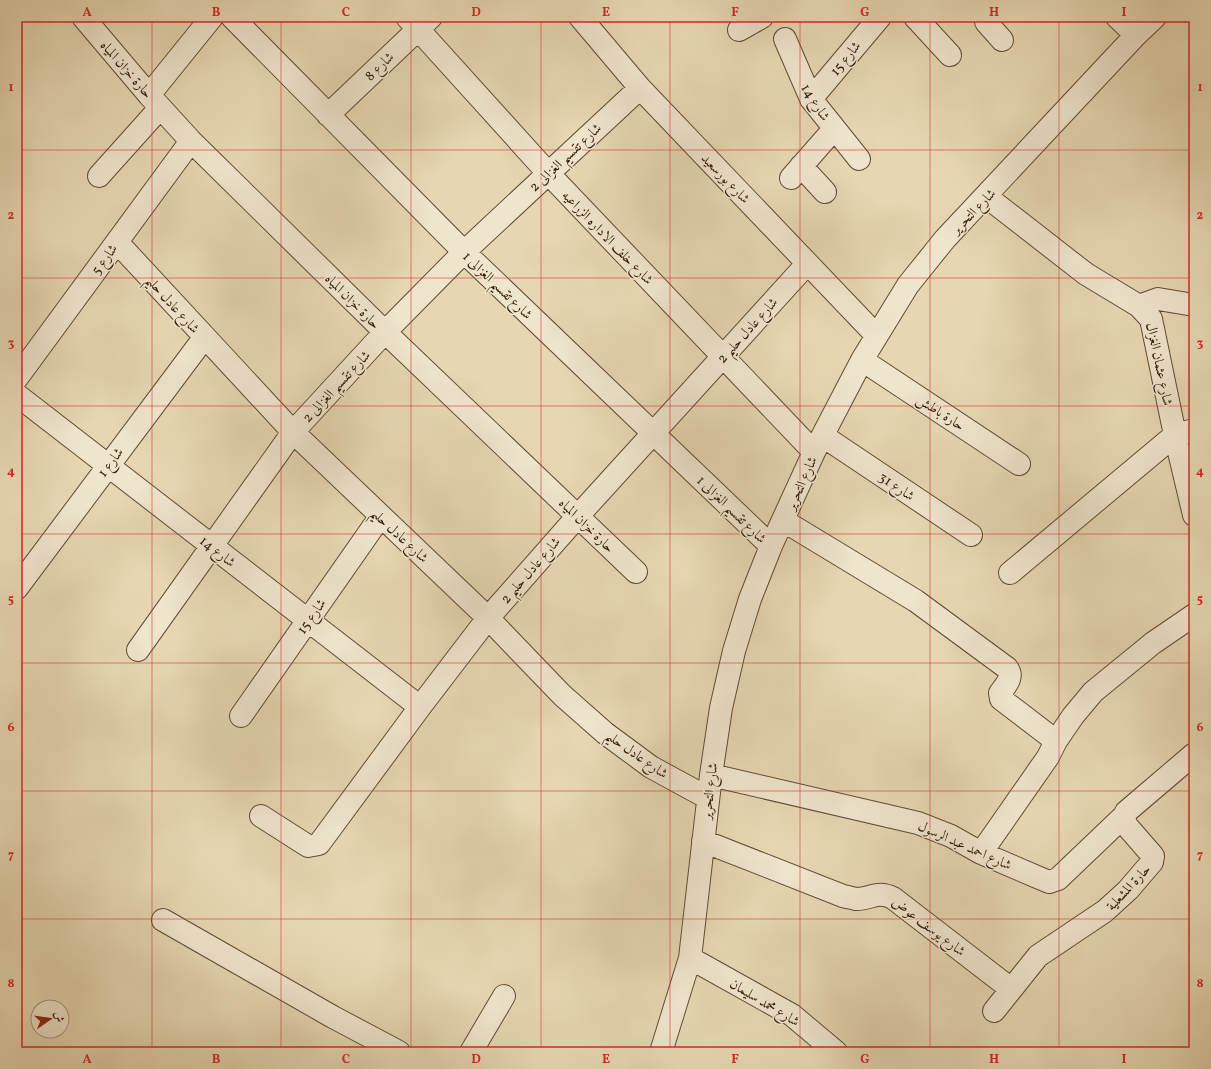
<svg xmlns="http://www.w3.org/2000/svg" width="1211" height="1069" font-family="Vollkorn,Amiri,serif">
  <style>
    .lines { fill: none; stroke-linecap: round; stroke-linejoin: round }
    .minor-casing { stroke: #614a35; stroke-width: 24 }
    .minor { stroke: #efe5cd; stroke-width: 22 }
    .grid { fill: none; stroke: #d62828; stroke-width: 1; stroke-opacity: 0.55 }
    .labels { text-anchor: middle; stroke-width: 3; stroke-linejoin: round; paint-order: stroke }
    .street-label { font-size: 14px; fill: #351b0b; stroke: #efe5cd }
    .neatline { fill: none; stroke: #d62828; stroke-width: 1.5 }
    .grid-label { font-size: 13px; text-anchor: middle; font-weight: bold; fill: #d62828 }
  </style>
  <rect width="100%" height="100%" fill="#e6d7b2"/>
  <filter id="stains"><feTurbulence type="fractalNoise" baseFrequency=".005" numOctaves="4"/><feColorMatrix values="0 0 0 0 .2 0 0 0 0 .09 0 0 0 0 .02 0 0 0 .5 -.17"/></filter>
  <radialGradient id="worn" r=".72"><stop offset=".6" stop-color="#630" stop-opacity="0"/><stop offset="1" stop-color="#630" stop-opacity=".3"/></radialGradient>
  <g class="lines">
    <defs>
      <path id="minor" d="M 83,17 L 149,95 L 191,141 L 385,332 L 636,572
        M 232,17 L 464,252 L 771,546
        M 407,17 L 548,173 L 814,452
        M 580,17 L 640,88 L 876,335
        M 915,17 L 950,55
        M 990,17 L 986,22 L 1002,40
        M 1117,17 L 1136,35
        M 739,30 L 762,17
        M 785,39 L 811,99 L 859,159
        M 149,95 L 212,17
        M 811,99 L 880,17
        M 328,115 L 431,17
        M 801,166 L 825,192
        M 99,176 L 160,108
        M 791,178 L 834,129
        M 987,197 L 1086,274 L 1139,306 L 1151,319 L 1175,435 L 1194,515
        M 117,242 L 293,432 L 488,618 L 562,695 L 605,733 L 651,767 L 708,798
        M 1139,306 L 1158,299 L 1194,305
        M 862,360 L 1019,464
        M 17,378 L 191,141
        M 17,395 L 420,707
        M 823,436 L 971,535
        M 784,521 L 916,601 L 1007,668 C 1014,677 1006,685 1000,693 L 1001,699 L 1056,741
        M 1010,573 L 1175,435 L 1194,430
        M 17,588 L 204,338
        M 138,650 L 293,432 L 385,332 L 464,252 L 640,88
        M 241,716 L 380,517
        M 711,775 L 918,823 L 951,836 L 981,853 L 1049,882 L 1058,879 L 1124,816
        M 261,816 L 308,846 L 319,844 L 420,707 L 488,618 L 577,517 L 807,264
        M 703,841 L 843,896 C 847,897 852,898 856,899 C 872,899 877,890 893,898 L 1011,989
        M 981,853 L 1048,757 L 1056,741 L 1073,716 L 1093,692 L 1153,643 L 1194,615
        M 163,920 L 333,1017 L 399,1052
        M 690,958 L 792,1015 L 836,1052
        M 994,1011 L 1038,956 L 1105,911 L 1128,890 L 1152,862 L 1153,856 L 1126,825 L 1124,816 L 1126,812 L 1194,754
        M 471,1052 L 504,996
        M 661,1052 L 690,958 L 711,775 L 721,708 L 734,651 L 750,599 L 771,546 L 814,452 L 862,360 L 908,285 L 945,239 L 1136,35 L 1155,17"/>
    </defs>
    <use href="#minor" class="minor-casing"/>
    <use href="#minor" class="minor"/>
  </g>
  <path class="grid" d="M 152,17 L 152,1052M 281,17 L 281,1052M 411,17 L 411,1052M 541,17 L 541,1052M 670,17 L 670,1052M 800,17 L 800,1052M 930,17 L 930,1052M 1059,17 L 1059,1052M 17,150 L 1194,150M 17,278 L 1194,278M 17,406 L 1194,406M 17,534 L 1194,534M 17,663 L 1194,663M 17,791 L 1194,791M 17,919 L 1194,919"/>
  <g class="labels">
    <g class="street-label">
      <text transform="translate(845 58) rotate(-51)" y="5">شارع 15</text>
      <text transform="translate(379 66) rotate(-44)" y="5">شارع 8</text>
      <text transform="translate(127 69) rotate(49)" y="5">حارة خزان المياه</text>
      <text transform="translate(816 102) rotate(57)" y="5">شارع 14</text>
      <text transform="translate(565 157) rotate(-43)" y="5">شارع تقسيم الغزالى 2</text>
      <text transform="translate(726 178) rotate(46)" y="5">شارع بورسعيد</text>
      <text transform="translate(973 211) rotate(-46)" y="5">شارع التحرير</text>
      <text transform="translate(608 237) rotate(46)" y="5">شارع خلف الاداره الزراعيه</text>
      <text transform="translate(104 259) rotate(-54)" y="5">شارع 5</text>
      <text transform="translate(498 285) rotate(44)" y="5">شارع تقسيم الغزالى 1</text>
      <text transform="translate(353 301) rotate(45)" y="5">حارة خزان المياه</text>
      <text transform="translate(173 304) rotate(48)" y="5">شارع عادل حليم</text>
      <text transform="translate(747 330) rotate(-48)" y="5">شارع عادل حليم 2</text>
      <text transform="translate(1160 364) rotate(78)" y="5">شارع عثمان الغزال</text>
      <text transform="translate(336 386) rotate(-47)" y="5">شارع تقسيم الغزالى 2</text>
      <text transform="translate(941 412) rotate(33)" y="5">حارة باطش</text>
      <text transform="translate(110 462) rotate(-53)" y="5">شارع 1</text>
      <text transform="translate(801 483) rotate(-66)" y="5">شارع التحرير</text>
      <text transform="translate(897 486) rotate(34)" y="5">شارع 31</text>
      <text transform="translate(732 509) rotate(44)" y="5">شارع تقسيم الغزالى 1</text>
      <text transform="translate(587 525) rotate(44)" y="5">حارة خزان المياه</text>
      <text transform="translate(400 535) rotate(43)" y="5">شارع عادل حليم</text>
      <text transform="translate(218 551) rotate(38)" y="5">شارع 14</text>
      <text transform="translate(530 570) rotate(-49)" y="5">شارع عادل حليم 2</text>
      <text transform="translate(311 616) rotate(-55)" y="5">شارع 15</text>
      <text transform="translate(637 754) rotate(35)" y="5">شارع عادل حليم</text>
      <text transform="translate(709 791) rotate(-83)" y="5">شارع التحرير</text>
      <text transform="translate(965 845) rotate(24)" y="5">شارع احمد عبد الرسول</text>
      <text transform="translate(1128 887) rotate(-47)" y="5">حارة المشعلية</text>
      <text transform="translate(929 926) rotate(37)" y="5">شارع يوسف عوض</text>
      <text transform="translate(765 1002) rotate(31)" y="5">شارع محمد سليمان</text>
    </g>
  </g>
  <rect width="1211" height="1069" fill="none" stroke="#e6d7b2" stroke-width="44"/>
  <g transform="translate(50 1019) rotate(77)"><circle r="19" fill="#efe5cd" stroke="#a5947f"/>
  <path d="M0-3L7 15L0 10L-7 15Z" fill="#8f2418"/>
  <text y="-6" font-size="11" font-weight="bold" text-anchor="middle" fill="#351b0b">ش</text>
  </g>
  <rect x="22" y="22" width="1167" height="1025" class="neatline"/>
  <g class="grid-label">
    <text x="87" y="16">A</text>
    <text x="216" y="16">B</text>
    <text x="346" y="16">C</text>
    <text x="476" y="16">D</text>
    <text x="606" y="16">E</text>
    <text x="735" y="16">F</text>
    <text x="865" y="16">G</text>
    <text x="994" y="16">H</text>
    <text x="1124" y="16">I</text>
    <text x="11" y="91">1</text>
    <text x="1200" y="91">1</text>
    <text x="11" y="219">2</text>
    <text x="1200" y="219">2</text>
    <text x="11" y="347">3</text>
    <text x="1200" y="347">3</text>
    <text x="11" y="475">4</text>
    <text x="1200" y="475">4</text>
    <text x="11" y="603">5</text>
    <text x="1200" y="603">5</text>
    <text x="11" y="731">6</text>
    <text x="1200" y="731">6</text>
    <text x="11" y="859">7</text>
    <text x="1200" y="859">7</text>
    <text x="11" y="987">8</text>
    <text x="1200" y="987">8</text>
    <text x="87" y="1063">A</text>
    <text x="216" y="1063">B</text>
    <text x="346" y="1063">C</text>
    <text x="476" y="1063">D</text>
    <text x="606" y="1063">E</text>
    <text x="735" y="1063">F</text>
    <text x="865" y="1063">G</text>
    <text x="994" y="1063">H</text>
    <text x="1124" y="1063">I</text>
  </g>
  <rect width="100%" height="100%" filter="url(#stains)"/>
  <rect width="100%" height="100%" fill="url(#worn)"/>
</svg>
